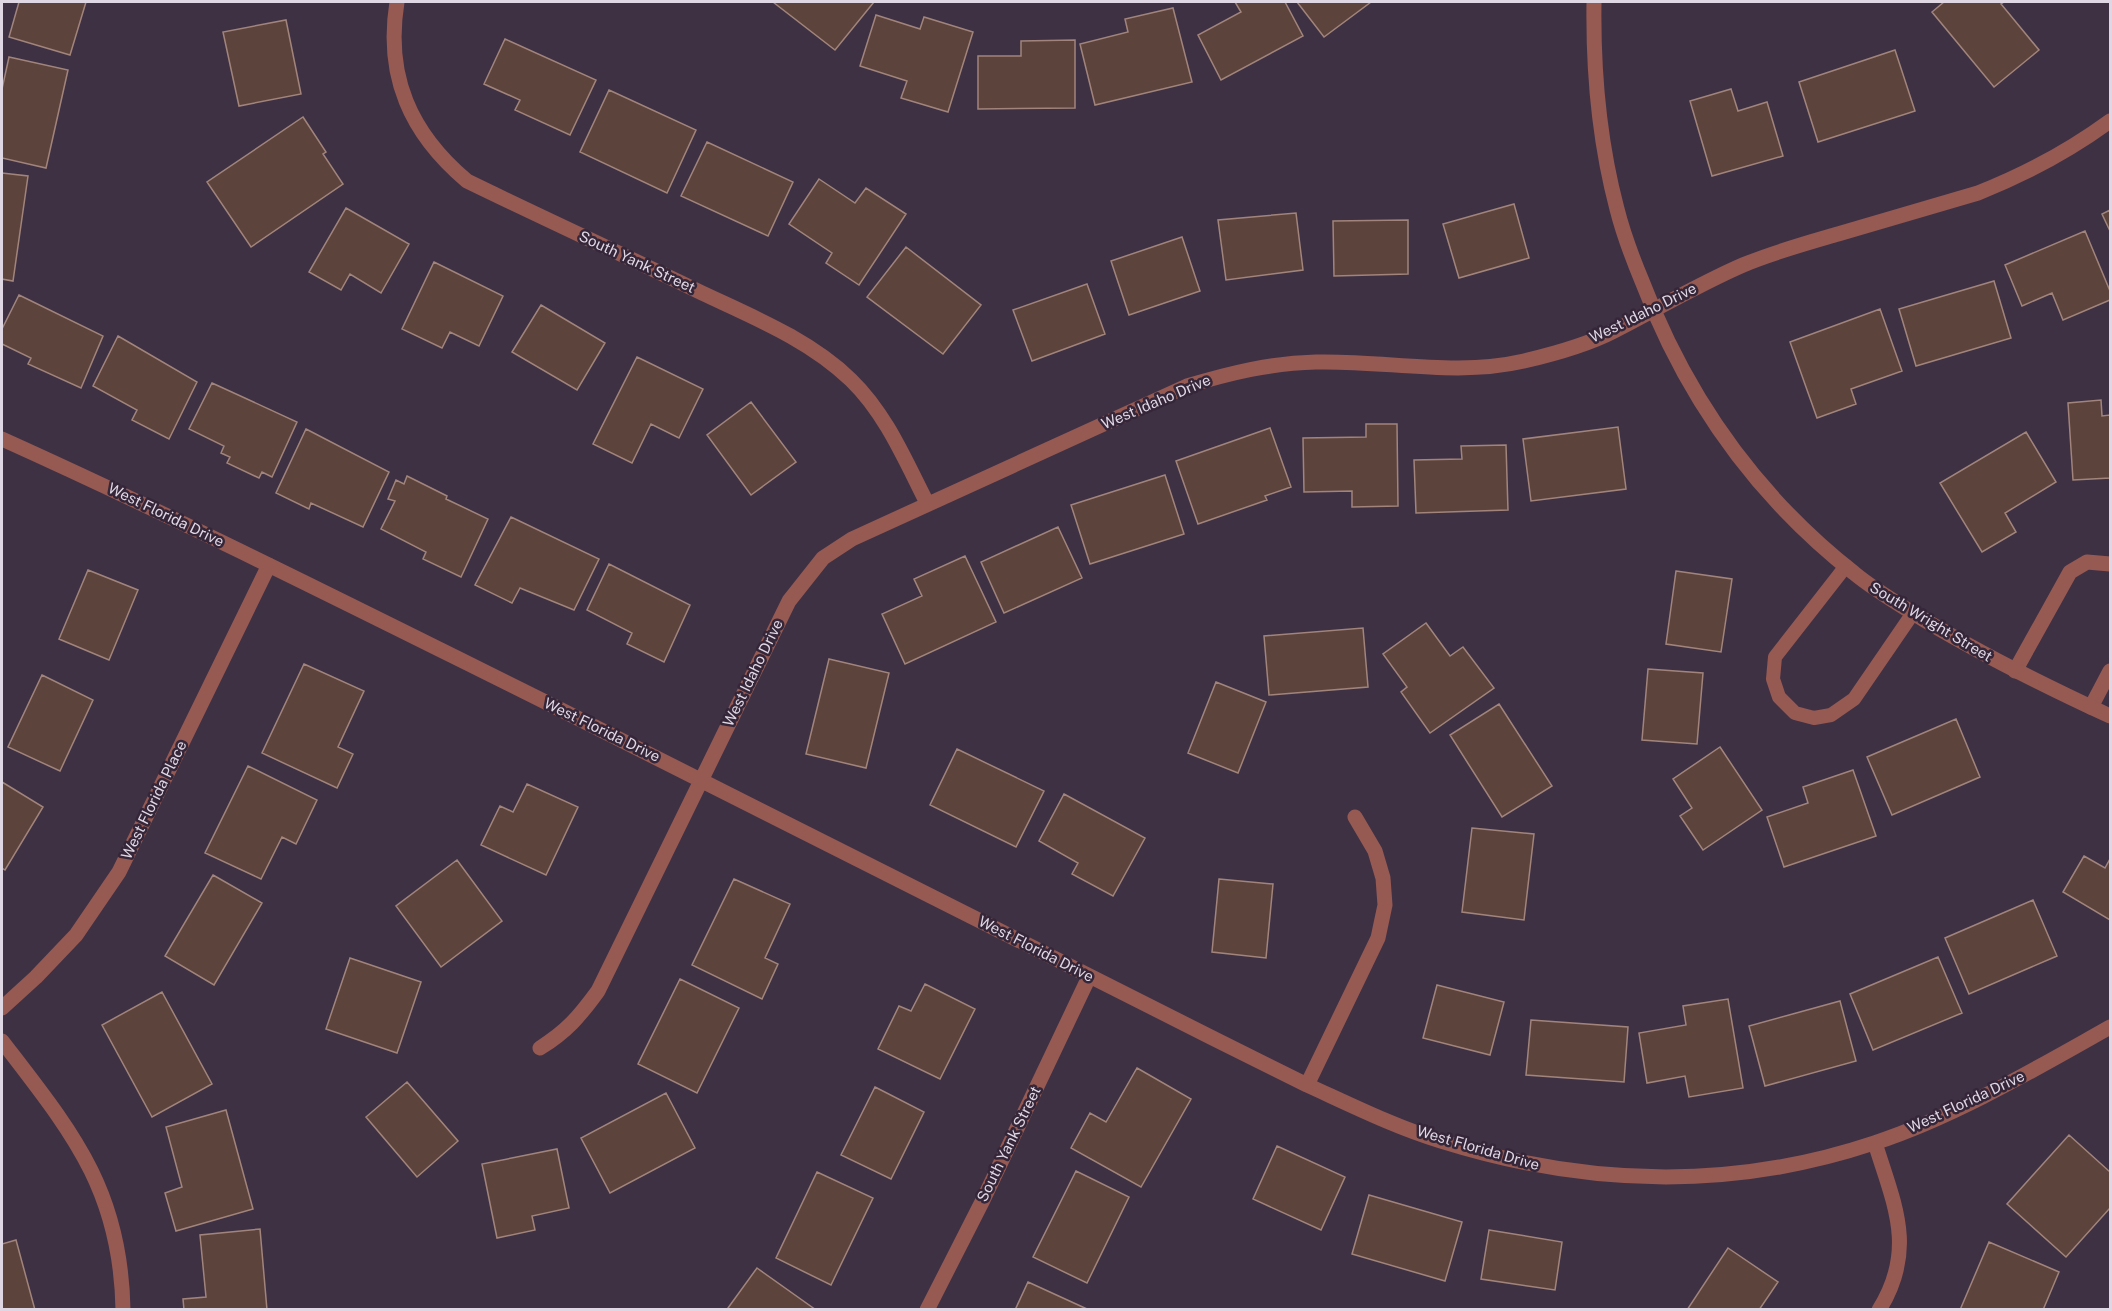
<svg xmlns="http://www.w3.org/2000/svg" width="2112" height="1311" font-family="'Public Sans',sans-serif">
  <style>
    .building { fill: #5c433c; stroke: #a1857c; stroke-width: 1.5 }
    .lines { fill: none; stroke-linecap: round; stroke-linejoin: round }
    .service { stroke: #965a53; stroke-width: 14 }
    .minor { stroke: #965a53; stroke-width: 15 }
    .tertiary { stroke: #965a53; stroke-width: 15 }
    .labels { text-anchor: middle; stroke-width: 5; stroke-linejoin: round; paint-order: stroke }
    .street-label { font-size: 15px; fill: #dfd7e3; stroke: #352739 }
  </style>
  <rect width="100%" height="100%" fill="#3f3144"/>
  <path class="building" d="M 19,2 L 86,2 L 70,55 L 9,37 Z
    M 773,2 L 874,2 L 835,50 Z
    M 1235,2 L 1285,2 L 1303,36 L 1221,80 L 1198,35 L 1241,12 Z
    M 1297,2 L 1371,2 L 1324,37 Z
    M 1944,2 L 2004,2 L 2001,4 L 2039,50 L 1994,87 L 1932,12 Z
    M 1173,8 L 1192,82 L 1095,105 L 1080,44 L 1128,32 L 1125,19 Z
    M 876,15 L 920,29 L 924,17 L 973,32 L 948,112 L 901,98 L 907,81 L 860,66 Z
    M 286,20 L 301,94 L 239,106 L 223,32 Z
    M 505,39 L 596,80 L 570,135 L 515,110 L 520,100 L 484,84 Z
    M 1075,40 L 1075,108 L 978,109 L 978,56 L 1021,56 L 1021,41 Z
    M 1895,50 L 1915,111 L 1818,142 L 1799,82 Z
    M 9,57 L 68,70 L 46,168 L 2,158 L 2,89 Z
    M 1731,89 L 1738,111 L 1767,102 L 1783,156 L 1712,176 L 1690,101 Z
    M 609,90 L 696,130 L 667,193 L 580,152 Z
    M 303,117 L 326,152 L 323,154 L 343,184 L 251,247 L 207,182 Z
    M 707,142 L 793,182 L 768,236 L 681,196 Z
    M 2,173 L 28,176 L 13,281 L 2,279 Z
    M 819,179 L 855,203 L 866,188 L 906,214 L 859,285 L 826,263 L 832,253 L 789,224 Z
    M 1514,204 L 1529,258 L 1459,278 L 1443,224 Z
    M 346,208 L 409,244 L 381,293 L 350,274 L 341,290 L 309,272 Z
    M 2110,210 L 2110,231 L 2102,214 Z
    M 1296,213 L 1303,270 L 1226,280 L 1218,220 Z
    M 1408,220 L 1408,274 L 1334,276 L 1333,221 Z
    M 2085,231 L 2110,291 L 2110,300 L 2063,320 L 2052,293 L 2022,306 L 2005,265 Z
    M 1182,237 L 1200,291 L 1129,315 L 1111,261 Z
    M 906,247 L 981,305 L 943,354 L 867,297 Z
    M 434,262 L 503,296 L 479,346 L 450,332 L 442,348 L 402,329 Z
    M 1994,281 L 2011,338 L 1916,366 L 1899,309 Z
    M 1087,284 L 1105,334 L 1032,361 L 1013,310 Z
    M 19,295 L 103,336 L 81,388 L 28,364 L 31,358 L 2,344 L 2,329 Z
    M 541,305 L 605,343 L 577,390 L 512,352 Z
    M 1880,309 L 1902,371 L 1851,389 L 1856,404 L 1817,418 L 1790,342 Z
    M 118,336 L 197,382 L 169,439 L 132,420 L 137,410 L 93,386 Z
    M 637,357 L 703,389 L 679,438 L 651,424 L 632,463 L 593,444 Z
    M 212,383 L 297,422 L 272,477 L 262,472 L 259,478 L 227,463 L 230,457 L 221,453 L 224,446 L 189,429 Z
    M 2101,400 L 2102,416 L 2110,415 L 2110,478 L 2073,480 L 2068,403 Z
    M 751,402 L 796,462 L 751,495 L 707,435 Z
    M 1366,424 L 1397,424 L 1398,506 L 1352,507 L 1352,491 L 1304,492 L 1303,438 L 1366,437 Z
    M 1618,427 L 1626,489 L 1531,501 L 1523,439 Z
    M 1270,428 L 1291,487 L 1265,496 L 1267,500 L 1198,524 L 1176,461 Z
    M 306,429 L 389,472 L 363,527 L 311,503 L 309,509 L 276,493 Z
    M 2026,432 L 2056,482 L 2005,513 L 2016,532 L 1982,552 L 1940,483 Z
    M 1506,445 L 1508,510 L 1416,513 L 1414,460 L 1462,459 L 1461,446 Z
    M 1165,475 L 1184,534 L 1090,564 L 1071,505 Z
    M 407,476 L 447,496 L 446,499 L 488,519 L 461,577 L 423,559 L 426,552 L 381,529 L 395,501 L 388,499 L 396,480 L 404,484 Z
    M 511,517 L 599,559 L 574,610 L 520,588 L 512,603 L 475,585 Z
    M 1058,527 L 1082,578 L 1004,613 L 981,562 Z
    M 965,556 L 996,622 L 905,664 L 882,614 L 922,596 L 914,579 Z
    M 609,564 L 690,605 L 664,662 L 627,644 L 632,633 L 587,610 Z
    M 88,570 L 138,590 L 109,660 L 59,639 Z
    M 1676,571 L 1732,579 L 1721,652 L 1666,644 Z
    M 1426,623 L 1450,656 L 1463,647 L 1494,688 L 1430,733 L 1401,692 L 1407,687 L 1383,654 Z
    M 1363,628 L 1368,687 L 1269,695 L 1264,636 Z
    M 829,659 L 889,673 L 866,768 L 806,754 Z
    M 304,664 L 364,691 L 338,747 L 353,754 L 337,788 L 262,753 Z
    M 1648,669 L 1703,673 L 1697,744 L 1642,740 Z
    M 42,675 L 93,700 L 60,771 L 8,747 Z
    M 1216,682 L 1266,702 L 1238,773 L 1188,753 Z
    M 1499,704 L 1552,786 L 1502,817 L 1450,735 Z
    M 1956,719 L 1980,777 L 1892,815 L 1867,757 Z
    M 1720,747 L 1762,810 L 1703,850 L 1680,816 L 1692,808 L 1673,779 Z
    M 957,749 L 1044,791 L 1016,847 L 930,805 Z
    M 248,766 L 317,800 L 296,844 L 282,837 L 261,879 L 205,853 Z
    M 1853,770 L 1876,836 L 1784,867 L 1767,817 L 1808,803 L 1803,787 Z
    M 2,782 L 43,807 L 5,870 L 2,868 Z
    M 527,784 L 578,807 L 546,875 L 481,845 L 500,806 L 513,812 Z
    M 1064,794 L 1145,838 L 1113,896 L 1072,874 L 1078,863 L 1039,841 Z
    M 1472,828 L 1534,834 L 1524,920 L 1462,912 Z
    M 2084,856 L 2105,868 L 2110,859 L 2110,920 L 2063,892 Z
    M 457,860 L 502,921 L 441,967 L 396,906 Z
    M 213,875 L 262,903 L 214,985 L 165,956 Z
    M 734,879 L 790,904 L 765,958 L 778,964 L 762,999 L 692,965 Z
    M 1219,879 L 1273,884 L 1266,958 L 1212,952 Z
    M 2033,900 L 2057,956 L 1969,994 L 1945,938 Z
    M 1938,957 L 1962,1013 L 1873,1050 L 1850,994 Z
    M 350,958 L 421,982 L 397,1053 L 326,1029 Z
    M 680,979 L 739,1008 L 697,1093 L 638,1064 Z
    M 925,984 L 975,1009 L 940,1079 L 878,1049 L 899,1006 L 911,1011 Z
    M 1437,985 L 1504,1002 L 1490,1055 L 1423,1038 Z
    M 162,992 L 212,1084 L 152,1117 L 102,1025 Z
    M 1728,999 L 1743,1088 L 1689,1097 L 1685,1076 L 1647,1083 L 1639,1033 L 1686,1025 L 1683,1006 Z
    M 1840,1001 L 1856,1061 L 1765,1086 L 1749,1026 Z
    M 1531,1020 L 1628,1027 L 1624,1082 L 1526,1075 Z
    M 1137,1068 L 1191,1099 L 1141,1187 L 1071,1148 L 1090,1113 L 1106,1122 Z
    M 407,1082 L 458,1141 L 417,1177 L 366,1117 Z
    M 875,1087 L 924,1112 L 891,1179 L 841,1155 Z
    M 666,1093 L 695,1148 L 610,1193 L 581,1138 Z
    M 226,1110 L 253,1209 L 176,1231 L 165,1193 L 182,1187 L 166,1127 Z
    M 2069,1135 L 2110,1172 L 2110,1208 L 2066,1257 L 2007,1204 Z
    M 1277,1146 L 1345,1177 L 1321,1230 L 1253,1199 Z
    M 557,1149 L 569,1208 L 532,1216 L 535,1230 L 497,1238 L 482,1164 Z
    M 1076,1171 L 1129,1197 L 1087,1283 L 1033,1257 Z
    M 817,1172 L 873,1198 L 831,1285 L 776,1258 Z
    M 1369,1195 L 1462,1222 L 1445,1281 L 1352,1254 Z
    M 260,1229 L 267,1310 L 184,1310 L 183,1299 L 206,1297 L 200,1235 Z
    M 1489,1230 L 1562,1242 L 1555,1290 L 1481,1279 Z
    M 16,1240 L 35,1310 L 2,1310 L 2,1244 Z
    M 1989,1242 L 2059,1272 L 2043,1310 L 1960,1310 Z
    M 1728,1248 L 1778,1282 L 1759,1310 L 1687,1310 Z
    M 757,1268 L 816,1310 L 730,1310 L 728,1308 Z
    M 1028,1282 L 1087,1309 L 1015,1310 Z"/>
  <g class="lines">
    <path class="service" d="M 1846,566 L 1775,657 L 1773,679 L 1779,697 L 1795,713 L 1814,718 L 1831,715 L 1854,699 L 1913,613"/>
    <path class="minor" d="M 397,2 C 385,76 410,133 467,181 C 545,219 624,255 702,293 C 753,317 810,340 851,380 C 886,414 905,460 927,503
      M 2,439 C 155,508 306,583 457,658 C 741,799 1023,944 1307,1085 C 1351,1105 1395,1127 1441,1141 C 1585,1186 1730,1191 1874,1143 C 1954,1117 2037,1068 2110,1027
      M 2015,671 L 2070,572 L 2087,562 L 2110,564
      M 2091,707 L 2110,671
      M 2,1008 L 36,977 L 76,935 L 119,872 L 269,565
      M 2,1041 C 71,1131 121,1189 123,1310
      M 540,1048 C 567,1031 579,1017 598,991 L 789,601 L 823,558 L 852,539 L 1187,386 C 1230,373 1271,363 1316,362 C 1385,360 1455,377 1524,361 C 1554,354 1587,345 1614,331 C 1657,309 1699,284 1743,265 C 1774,252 1807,243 1838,234 C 1885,220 1931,207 1978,193 C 2026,174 2069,151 2110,121
      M 1307,1085 L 1378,938 L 1385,905 L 1383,878 L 1375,851 L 1355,817
      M 1875,1143 C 1894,1204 1917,1249 1879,1310
      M 927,1310 L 983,1200 L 1089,977"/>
    <path class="tertiary" d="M 1594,2 C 1593,71 1599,141 1617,209 C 1623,233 1632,257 1642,281 C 1686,397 1755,495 1854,573 C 1872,588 1892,600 1913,613 C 1976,652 2043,685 2110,716"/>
  </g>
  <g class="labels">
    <g class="street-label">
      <text transform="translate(637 262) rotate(25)" y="5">South Yank Street</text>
      <text transform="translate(1643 313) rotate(-26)" y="5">West Idaho Drive</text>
      <text transform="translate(1156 402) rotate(-23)" y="5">West Idaho Drive</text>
      <text transform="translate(166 515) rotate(26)" y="5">West Florida Drive</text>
      <text transform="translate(1931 622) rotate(31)" y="5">South Wright Street</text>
      <text transform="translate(753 673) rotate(-64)" y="5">West Idaho Drive</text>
      <text transform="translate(602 730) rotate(26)" y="5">West Florida Drive</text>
      <text transform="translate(154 800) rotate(-64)" y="5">West Florida Place</text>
      <text transform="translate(1036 949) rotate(27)" y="5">West Florida Drive</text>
      <text transform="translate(1966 1102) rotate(-25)" y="5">West Florida Drive</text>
      <text transform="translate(1009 1144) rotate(-64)" y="5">South Yank Street</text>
      <text transform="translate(1478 1148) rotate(16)" y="5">West Florida Drive</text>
    </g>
  </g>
  <rect width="2112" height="1311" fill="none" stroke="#dfd7e3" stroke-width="6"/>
</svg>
